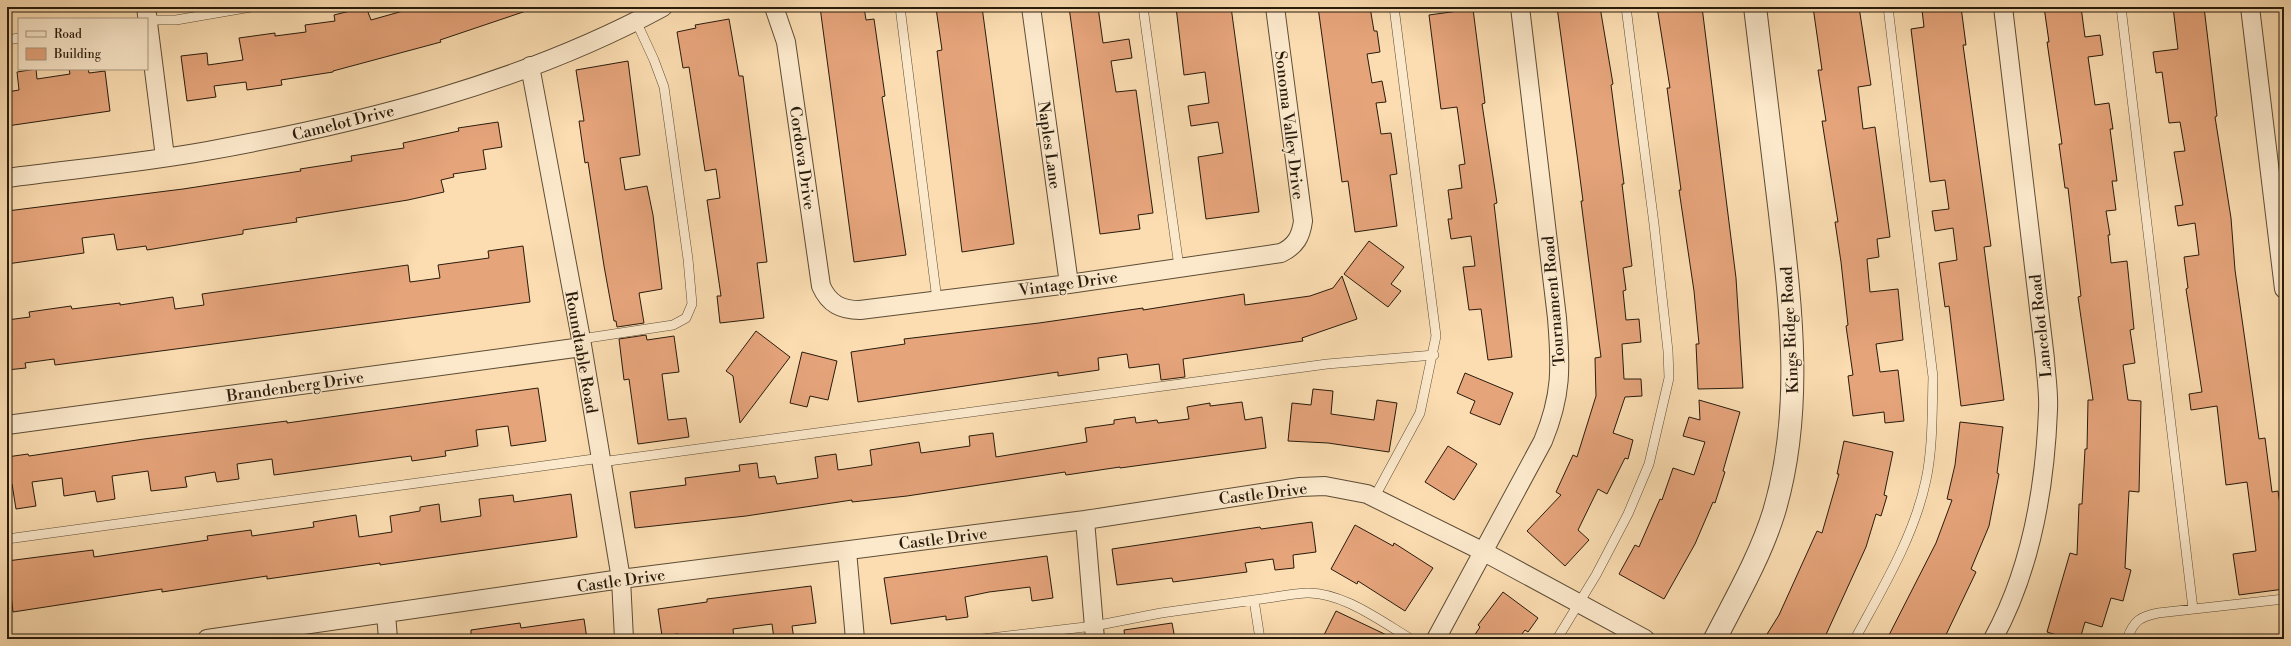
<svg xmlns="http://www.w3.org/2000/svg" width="2291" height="646" font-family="'Libre Bodoni',serif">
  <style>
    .building { fill: #e6a47b; stroke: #281b0c }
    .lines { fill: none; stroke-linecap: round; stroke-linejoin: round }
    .service-casing { stroke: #5d4c35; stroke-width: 10 }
    .minor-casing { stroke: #5d4c35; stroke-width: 20 }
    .tertiary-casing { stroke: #5d4c35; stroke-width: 24 }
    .service { stroke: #fce9cc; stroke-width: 9 }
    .minor { stroke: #fce9cc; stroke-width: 18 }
    .tertiary { stroke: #fce9cc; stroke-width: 22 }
    .labels { text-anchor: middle; stroke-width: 3; stroke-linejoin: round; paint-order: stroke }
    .street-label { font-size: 16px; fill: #281b0c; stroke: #fce9cc }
  </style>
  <rect width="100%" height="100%" fill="#fbddb1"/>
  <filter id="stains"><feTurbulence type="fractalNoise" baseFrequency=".005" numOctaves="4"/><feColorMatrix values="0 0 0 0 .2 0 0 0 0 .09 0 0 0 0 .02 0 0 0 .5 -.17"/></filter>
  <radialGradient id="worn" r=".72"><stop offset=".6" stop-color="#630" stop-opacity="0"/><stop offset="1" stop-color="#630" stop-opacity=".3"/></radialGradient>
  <path class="building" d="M 366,7 L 371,20 L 403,11 L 402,7 L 529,7 L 529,10 L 440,40 L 441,42 L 333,71 L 333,72 L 281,80 L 282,85 L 247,90 L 246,82 L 214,86 L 216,97 L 187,101 L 181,56 L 207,53 L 208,65 L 243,60 L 239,38 L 275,33 L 275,36 L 306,32 L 305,25 L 335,21 L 334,15 Z
    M 820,7 L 864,7 L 866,20 L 874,19 L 885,96 L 882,97 L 906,255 L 854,262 Z
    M 944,7 L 982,7 L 1014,244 L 962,252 L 937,51 L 942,50 L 936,8 Z
    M 1069,7 L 1098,7 L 1103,43 L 1129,39 L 1132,58 L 1111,61 L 1116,92 L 1136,90 L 1153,213 L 1138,215 L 1140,229 L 1100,234 Z
    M 1176,7 L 1231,7 L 1259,212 L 1206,219 L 1198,157 L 1223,153 L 1218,122 L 1191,126 L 1188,106 L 1209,103 L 1205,72 L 1184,75 Z
    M 1318,7 L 1370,7 L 1374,31 L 1377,31 L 1380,52 L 1367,54 L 1372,83 L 1382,81 L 1386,102 L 1376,103 L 1381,134 L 1391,133 L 1397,174 L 1390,175 L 1397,226 L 1355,232 L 1348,181 L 1342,182 Z
    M 1557,7 L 1600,7 L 1613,84 L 1611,85 L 1624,184 L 1622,184 L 1632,266 L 1623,268 L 1626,290 L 1623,291 L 1626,320 L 1639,319 L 1641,342 L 1622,344 L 1624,379 L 1641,379 L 1642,396 L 1625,397 L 1613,433 L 1633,440 L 1628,459 L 1625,458 L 1607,494 L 1598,489 L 1578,530 L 1589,540 L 1565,566 L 1527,531 L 1561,495 L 1556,492 L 1573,455 L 1577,457 L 1596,396 L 1595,358 L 1601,357 L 1581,201 L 1583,201 L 1577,155 Z
    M 1657,7 L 1702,7 L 1736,278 L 1743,388 L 1698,389 L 1696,344 L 1699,344 L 1694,291 L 1679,190 L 1681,190 L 1667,88 L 1670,88 Z
    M 1813,7 L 1859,7 L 1871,85 L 1858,87 L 1863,129 L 1875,127 L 1890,237 L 1877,239 L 1879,257 L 1867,259 L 1870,292 L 1898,289 L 1903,340 L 1876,344 L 1880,372 L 1898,370 L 1904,421 L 1885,423 L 1884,412 L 1853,416 L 1848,376 L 1853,375 L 1846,326 L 1848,325 L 1841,262 L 1835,222 L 1838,222 L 1822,121 L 1826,121 L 1818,70 L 1822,70 Z
    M 1940,7 L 1961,7 L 1966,45 L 1963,45 L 1991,246 L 1984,247 L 2004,400 L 1961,406 L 1949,306 L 1945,307 L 1939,263 L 1957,260 L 1953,228 L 1935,231 L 1932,211 L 1949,209 L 1945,180 L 1930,182 L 1911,29 L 1924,27 L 1922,10 Z
    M 2044,7 L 2081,7 L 2085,37 L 2100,35 L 2103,55 L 2088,57 L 2095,105 L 2109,103 L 2113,129 L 2110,129 L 2117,181 L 2112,181 L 2116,210 L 2106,211 L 2110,235 L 2108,235 L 2111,263 L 2127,261 L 2134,329 L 2130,330 L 2135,363 L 2123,365 L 2128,400 L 2141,401 L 2139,492 L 2129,491 L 2125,568 L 2131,570 L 2123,601 L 2111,598 L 2102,627 L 2085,622 L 2080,639 L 2069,639 L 2047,632 L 2070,553 L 2077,555 L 2079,504 L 2082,504 L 2085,449 L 2087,449 L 2088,400 L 2093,400 L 2078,297 L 2081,296 L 2068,188 L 2065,188 L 2059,144 L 2062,144 L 2047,42 L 2049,42 Z
    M 2173,7 L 2204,7 L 2217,116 L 2215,117 L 2231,218 L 2235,270 L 2259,439 L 2265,438 L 2272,492 L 2278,491 L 2284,531 L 2284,589 L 2239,595 L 2233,554 L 2256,551 L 2247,482 L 2226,485 L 2217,406 L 2191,410 L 2189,394 L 2202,392 L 2186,289 L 2188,288 L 2184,257 L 2199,255 L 2195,223 L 2178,226 L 2175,206 L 2183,205 L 2174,152 L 2185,151 L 2180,122 L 2169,123 L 2162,72 L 2156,73 L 2153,52 L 2178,49 Z
    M 1473,9 L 1485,103 L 1482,104 L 1497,203 L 1494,204 L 1512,357 L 1488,360 L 1481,309 L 1469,310 L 1463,267 L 1475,266 L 1471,236 L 1451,239 L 1448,219 L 1452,219 L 1448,190 L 1462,188 L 1459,165 L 1465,164 L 1457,107 L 1441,109 L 1429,15 Z
    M 729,19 L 739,76 L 743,76 L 767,262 L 757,263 L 764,318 L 720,323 L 717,296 L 721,296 L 707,200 L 720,198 L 716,169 L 705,171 L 689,67 L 683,68 L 677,32 L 696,28 L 695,25 Z
    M 628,61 L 640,155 L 620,158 L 625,190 L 647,186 L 653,215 L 662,289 L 639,293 L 644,323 L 617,327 L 616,321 L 614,321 L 604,266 L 588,162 L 585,163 L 579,121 L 584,121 L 576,70 Z
    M 36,69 L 37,79 L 70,74 L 69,69 L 88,69 L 89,73 L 105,71 L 110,111 L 7,126 L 7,92 L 19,90 L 17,72 Z
    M 498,122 L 502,147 L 483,150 L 486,169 L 453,174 L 454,177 L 441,180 L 444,192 L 408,200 L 296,218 L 297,222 L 243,230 L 243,234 L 147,250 L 146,246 L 117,250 L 114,234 L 82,238 L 84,253 L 7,264 L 7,211 L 183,189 L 301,171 L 300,169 L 352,161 L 351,156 L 404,148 L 403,143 L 459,131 L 458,128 Z
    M 1369,241 L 1404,267 L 1391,284 L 1401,291 L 1388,307 L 1344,274 Z
    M 523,246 L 530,302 L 55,365 L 54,359 L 25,363 L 26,368 L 7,370 L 7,320 L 30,317 L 29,312 L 71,306 L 72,309 L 120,303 L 120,305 L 173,297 L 175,309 L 204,305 L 202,294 L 408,265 L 410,282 L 440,278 L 438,265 L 489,258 L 488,251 Z
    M 1342,276 L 1357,319 L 1302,338 L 1303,341 L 1183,359 L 1185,377 L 1161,380 L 1159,364 L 1129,368 L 1127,354 L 1098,358 L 1099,370 L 1058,376 L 1058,372 L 858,402 L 851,352 L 905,344 L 904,339 L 1039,323 L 1143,308 L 1143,310 L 1244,294 L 1245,305 L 1310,296 L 1333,288 Z
    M 756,331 L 790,357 L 740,423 L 733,376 L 726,371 Z
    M 646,335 L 647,340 L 674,336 L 679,372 L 662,374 L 668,420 L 686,418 L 689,437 L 638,444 L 629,379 L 624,380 L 619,339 Z
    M 802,352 L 837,361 L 828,400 L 810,396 L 807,407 L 790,403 Z
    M 1465,373 L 1513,393 L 1500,425 L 1470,413 L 1475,401 L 1457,393 Z
    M 538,388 L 546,441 L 511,446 L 508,426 L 476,430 L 478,446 L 445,451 L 446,456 L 412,461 L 411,456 L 274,475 L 272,459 L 237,464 L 239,479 L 217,482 L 215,472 L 185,477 L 187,487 L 151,491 L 148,471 L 112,476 L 115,499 L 97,502 L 95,491 L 64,496 L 62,478 L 32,482 L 36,506 L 16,509 L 12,484 L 7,485 L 7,457 L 28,454 L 29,456 L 144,439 L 287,421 L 287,423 Z
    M 1313,389 L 1333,391 L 1331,414 L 1374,420 L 1377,400 L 1397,403 L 1389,452 L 1328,443 L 1288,441 L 1292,403 L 1311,405 Z
    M 1699,400 L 1740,412 L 1723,471 L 1725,472 L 1715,503 L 1713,502 L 1695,544 L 1664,599 L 1619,574 L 1635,545 L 1639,547 L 1660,499 L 1662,500 L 1673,468 L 1694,475 L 1705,442 L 1683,436 L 1689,417 L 1700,420 Z
    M 1242,402 L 1245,420 L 1262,417 L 1266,448 L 1120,468 L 1120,467 L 1066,475 L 1065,472 L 907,496 L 852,502 L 852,500 L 746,516 L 635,528 L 630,492 L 686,485 L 685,478 L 740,471 L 739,465 L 757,463 L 759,478 L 775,476 L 777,484 L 818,478 L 815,457 L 836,454 L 838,470 L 872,465 L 870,450 L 919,442 L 921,453 L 970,446 L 969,436 L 993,433 L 996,457 L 1087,442 L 1085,428 L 1114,424 L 1114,420 L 1135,417 L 1136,423 L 1157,420 L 1158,423 L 1189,419 L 1187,407 L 1210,403 L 1210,406 Z
    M 1960,422 L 2003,427 L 1997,473 L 1999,474 L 1989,526 L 1971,569 L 1976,572 L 1944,639 L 1887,639 L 1936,543 L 1952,500 L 1947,499 L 1955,465 Z
    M 1844,441 L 1893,452 L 1884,495 L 1887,496 L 1881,516 L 1876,514 L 1866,547 L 1824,639 L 1764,639 L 1779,615 L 1817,531 L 1822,533 L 1839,474 L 1837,474 Z
    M 1448,446 L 1477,464 L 1454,500 L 1425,482 Z
    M 571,494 L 577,537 L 380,565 L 380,563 L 267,579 L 267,576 L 162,592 L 162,589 L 13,612 L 7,561 L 93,550 L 94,557 L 208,540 L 207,536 L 251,530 L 252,536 L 314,527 L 313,522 L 356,515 L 359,537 L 392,532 L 390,516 L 420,511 L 420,507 L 439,504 L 441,522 L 481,516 L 479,499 L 513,495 L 514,502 Z
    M 1312,522 L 1316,552 L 1293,555 L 1294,568 L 1275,570 L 1273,559 L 1245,563 L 1247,572 L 1173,582 L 1172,578 L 1117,585 L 1112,549 L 1260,527 L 1261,529 Z
    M 1355,525 L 1393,546 L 1394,543 L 1433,568 L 1405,611 L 1358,581 L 1357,584 L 1331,569 Z
    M 1047,556 L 1053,598 L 1032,601 L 1030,587 L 989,592 L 965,597 L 968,617 L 946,620 L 946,616 L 891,624 L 884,578 Z
    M 811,586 L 816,623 L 792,626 L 794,639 L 774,639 L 772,624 L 733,629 L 734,639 L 678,639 L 678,634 L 662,636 L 658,609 L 707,602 L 707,599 Z
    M 1503,592 L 1538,618 L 1528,632 L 1525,630 L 1518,639 L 1472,639 L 1480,627 L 1478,625 Z
    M 1336,611 L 1395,639 L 1322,639 Z
    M 584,619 L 587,639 L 471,639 L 471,630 L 520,623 L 521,628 Z
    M 1172,623 L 1175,639 L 1125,639 L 1124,630 Z"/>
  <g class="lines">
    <defs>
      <path id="service" d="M 900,7 L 937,300
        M 1143,7 L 1179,267
        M 2121,7 L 2193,609
        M 147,20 L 176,20 L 251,7
        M 7,40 L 19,38
        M 581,339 L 673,325 L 686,318 L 692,304 L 688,259 L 664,87 L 654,60 L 636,21
        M 601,462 L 1327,364 L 1434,355
        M 1374,498 L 1420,413 L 1436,336 L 1394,7
        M 7,539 L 601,458
        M 982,639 L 1094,626 L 1161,613 L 1254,600
        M 1260,639 L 1254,600 C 1271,598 1289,594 1306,593 C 1341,591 1382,622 1411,639
        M 1557,639 L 1596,575 L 1628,514 L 1649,464 L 1669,378 L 1668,351 L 1654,224 L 1626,7
        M 1855,639 C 1882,589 1914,537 1926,480 C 1933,447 1932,411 1933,377 L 1888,7
        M 2127,639 C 2134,620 2140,617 2158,613 L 2284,599"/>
      <path id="minor" d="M 146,7 L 165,157
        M 774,7 L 786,42 L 821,286 C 829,304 841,310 860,310 L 1069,284 L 1281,253 C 1296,246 1301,236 1303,221 L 1275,7
        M 1031,7 L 1069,284
        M 2250,7 L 2284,289
        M 530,66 L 581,339 L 621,579 L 624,639
        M 7,178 C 74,169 141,163 207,151 C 363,123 523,83 663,7
        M 7,425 L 582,347
        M 1085,520 L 1095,639
        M 847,551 L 855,639
        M 386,614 L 388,639
        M 207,639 L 621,579 L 1085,520 L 1300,487 L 1325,486 L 1367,494 L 1484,552 L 1645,639
        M 1436,639 L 1543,441 C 1562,395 1561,367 1557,318 L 1520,7
        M 1993,639 C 2031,570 2045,488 2048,410 C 2049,393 2046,376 2045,359 L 2003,7"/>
      <path id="tertiary" d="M 1715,639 C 1736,598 1760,557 1774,512 C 1804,411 1791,307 1779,205 C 1771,139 1763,73 1755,7"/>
    </defs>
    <use href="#service" class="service-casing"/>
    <use href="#minor" class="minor-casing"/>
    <use href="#tertiary" class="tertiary-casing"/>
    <use href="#service" class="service"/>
    <use href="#minor" class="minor"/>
    <use href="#tertiary" class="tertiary"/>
  </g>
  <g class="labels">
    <g class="street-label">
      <text transform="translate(343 122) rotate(-14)" y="6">Camelot Drive</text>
      <text transform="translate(1290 125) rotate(83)" y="6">Sonoma Valley Drive</text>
      <text transform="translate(1050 145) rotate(82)" y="6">Naples Lane</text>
      <text transform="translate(803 158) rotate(82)" y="6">Cordova Drive</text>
      <text transform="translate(1068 283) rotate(-8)" y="6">Vintage Drive</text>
      <text transform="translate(1553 301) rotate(-95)" y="6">Tournament Road</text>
      <text transform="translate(2040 326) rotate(-96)" y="6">Lancelot Road</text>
      <text transform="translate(1789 330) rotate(-93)" y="6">Kings Ridge Road</text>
      <text transform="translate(582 352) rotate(80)" y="6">Roundtable Road</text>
      <text transform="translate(295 386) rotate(-8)" y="6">Brandenberg Drive</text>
      <text transform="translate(1263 493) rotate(-7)" y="6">Castle Drive</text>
      <text transform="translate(943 538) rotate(-7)" y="6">Castle Drive</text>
      <text transform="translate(621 580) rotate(-8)" y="6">Castle Drive</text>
    </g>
  </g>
  <rect width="2291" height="646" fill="none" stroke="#fbddb1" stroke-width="24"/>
  <rect x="8" y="8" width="2275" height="630" fill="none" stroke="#281b0c" stroke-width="2"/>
  <rect x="12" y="12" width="2267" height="622" fill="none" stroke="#281b0c"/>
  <rect x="18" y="18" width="130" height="52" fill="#fce9cc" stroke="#a7977f"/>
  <rect x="26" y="31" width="20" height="6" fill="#fce9cc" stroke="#a7977f"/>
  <text x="54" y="38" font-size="12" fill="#281b0c">Road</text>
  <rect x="26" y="48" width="20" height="12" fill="#e6a47b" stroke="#a7977f"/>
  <text x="54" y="58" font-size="12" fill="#281b0c">Building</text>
  <rect width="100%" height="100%" filter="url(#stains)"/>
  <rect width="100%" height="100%" fill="url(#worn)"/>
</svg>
